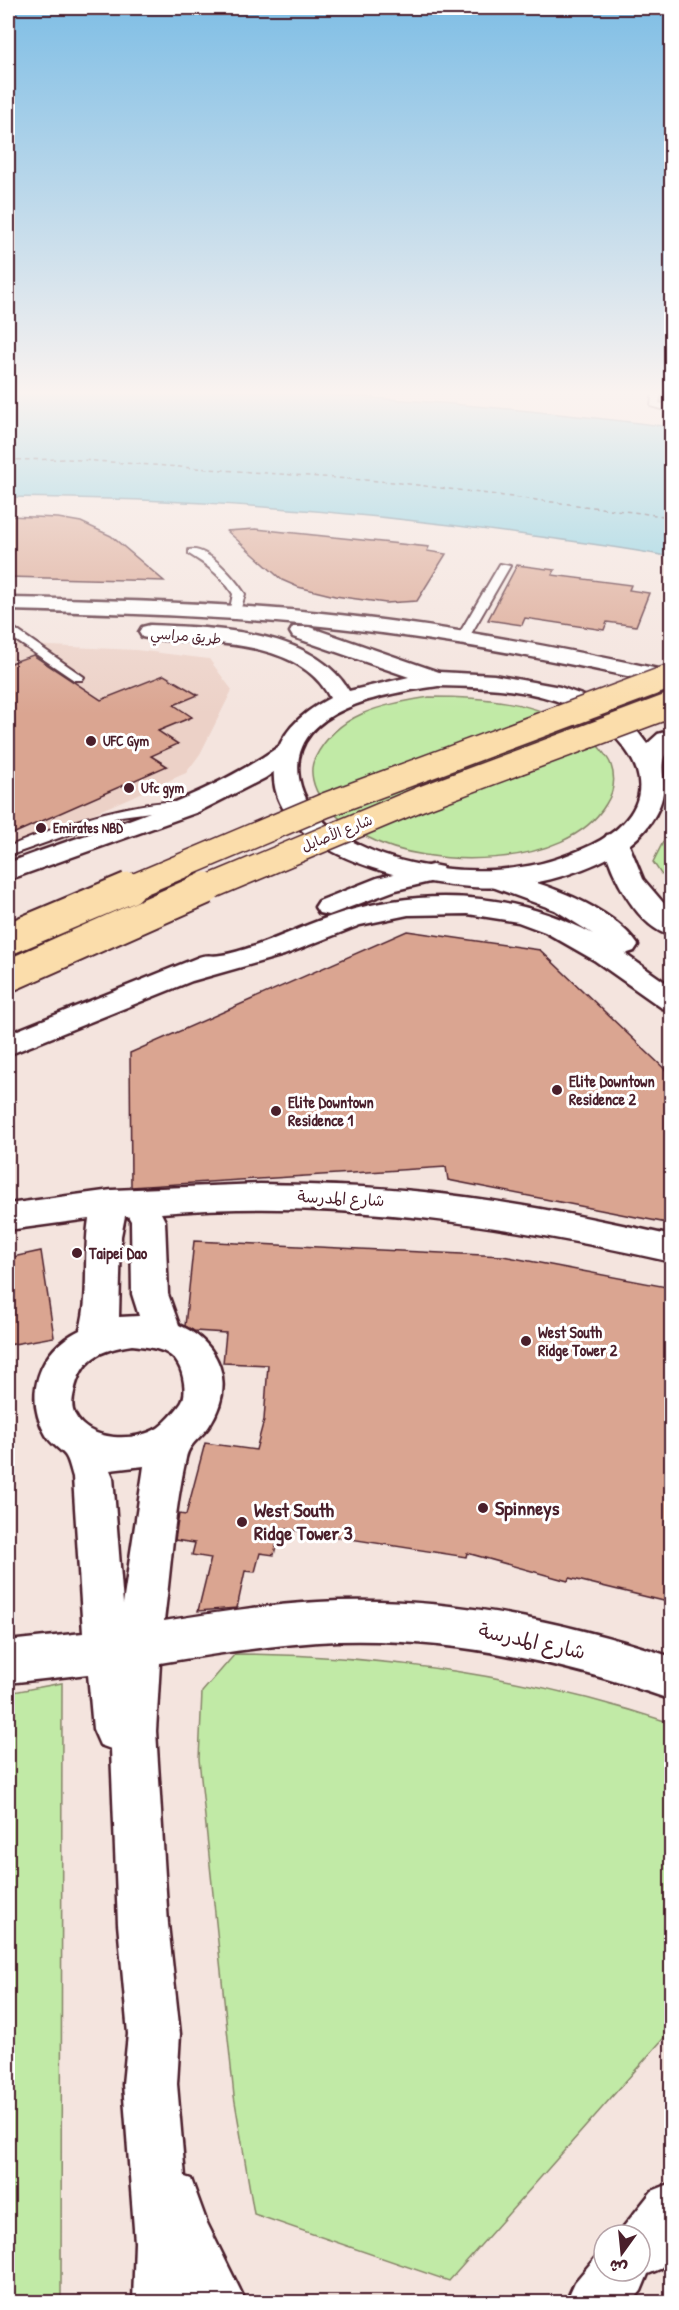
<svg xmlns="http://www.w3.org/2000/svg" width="679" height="2310" font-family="'Patrick Hand','Playpen Sans Arabic',sans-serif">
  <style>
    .built { fill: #ecd1c7 }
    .green { fill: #c1eaa6; stroke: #868468; stroke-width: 1.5 }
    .water { fill: #82cee1; stroke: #6c8898; stroke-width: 1.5 }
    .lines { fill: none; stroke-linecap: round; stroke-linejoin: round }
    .ferry { stroke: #5e5c6b; stroke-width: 1.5; stroke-dasharray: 4.5 4; stroke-linecap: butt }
    .building { fill: #daa591; stroke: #4a1f2b; stroke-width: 1.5 }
    .service-casing { stroke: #4a1f2b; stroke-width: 4 }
    .minor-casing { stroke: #4a1f2b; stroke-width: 5 }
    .tertiary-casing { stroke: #4a1f2b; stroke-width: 5 }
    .secondary-casing { stroke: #4a1f2b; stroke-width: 5 }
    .service { fill: #fff; fill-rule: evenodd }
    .minor { fill: #fff; fill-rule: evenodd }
    .tertiary { fill: #fff; fill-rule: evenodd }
    .secondary { fill: #fff; fill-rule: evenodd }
    .primary-bridge-far1-casing { stroke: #4a1f2b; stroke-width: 27; stroke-linecap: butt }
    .primary-bridge-casing { stroke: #4a1f2b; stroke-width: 35; stroke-linecap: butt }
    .primary-bridge-far1 { stroke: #fbddab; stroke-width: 24 }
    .primary-bridge { stroke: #fbddab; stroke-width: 31 }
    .poi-dot { fill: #4a1f2b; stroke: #fff; stroke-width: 2 }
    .labels { text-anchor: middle; stroke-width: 6; stroke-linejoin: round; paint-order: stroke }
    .far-street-label { font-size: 14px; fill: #4a1f2b; stroke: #fff }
    .far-poi-label { font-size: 14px; font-weight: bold; fill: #4a1f2b; stroke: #fff; text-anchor: start }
    .poi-label { font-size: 16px; font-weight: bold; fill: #4a1f2b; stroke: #fff; text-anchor: start }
    .street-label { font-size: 16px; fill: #4a1f2b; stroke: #fff }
    .near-poi-label { font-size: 20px; font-weight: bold; fill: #4a1f2b; stroke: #fff; text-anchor: start }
    .near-street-label { font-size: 20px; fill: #4a1f2b; stroke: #fff }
  </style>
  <rect width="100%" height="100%" fill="#f4e4de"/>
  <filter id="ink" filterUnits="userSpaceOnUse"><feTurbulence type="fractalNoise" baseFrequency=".0167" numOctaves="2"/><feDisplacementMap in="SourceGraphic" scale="12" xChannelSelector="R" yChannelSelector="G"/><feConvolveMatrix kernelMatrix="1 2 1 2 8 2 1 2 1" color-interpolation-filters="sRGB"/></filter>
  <g filter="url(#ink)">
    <path class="built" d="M 8,644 L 136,650 L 209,659 L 232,690 L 200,754 L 186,773 L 8,851 Z"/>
    <path class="green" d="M 429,697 C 481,697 533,700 578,729 C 584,733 591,737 596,743 C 600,749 609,758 611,765 C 616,779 613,793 606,804 C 567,870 428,870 367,837 C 349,827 334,816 322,800 C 314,789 308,771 315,758 C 338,712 383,705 429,697 Z
      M 671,826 L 672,881 L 671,881 L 661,874 L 653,862 Z
      M 235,1654 C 381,1654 532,1677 671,1723 L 671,2030 L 449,2281 L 254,2214 L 234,2096 L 199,1759 L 202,1692 Z
      M 62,1683 L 61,2302 L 8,2302 L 8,1693 Z"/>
    <path class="water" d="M 8,390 C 74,390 141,389 208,390 C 363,394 518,408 671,427 L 671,557 C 621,547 570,541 519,534 C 350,510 179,498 8,497 Z"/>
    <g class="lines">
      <path class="ferry" d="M 8,460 L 67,459 L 393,482 L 672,517"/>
    </g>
    <path class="building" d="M 8,516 L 58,518 L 81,522 L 111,536 L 164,581 L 8,577 Z
      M 256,529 L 429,547 L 427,551 L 446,554 L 417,601 L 386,603 L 335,596 L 298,587 L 282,580 L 227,531 Z
      M 517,565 L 555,570 L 552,575 L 631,585 L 629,590 L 649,593 L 636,626 L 607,622 L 604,630 L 525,618 L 522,625 L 488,620 Z
      M 33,655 L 101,700 L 164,675 L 198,695 L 174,705 L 192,717 L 158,731 L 178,744 L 151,756 L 167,766 L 8,836 L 8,664 Z
      M 407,931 L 540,950 L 672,1076 L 672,1224 L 448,1180 L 446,1167 L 131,1187 L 130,1053 Z
      M 194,1241 L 503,1256 L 672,1288 L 672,1603 L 569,1578 L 568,1581 L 467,1553 L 466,1557 L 280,1528 L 274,1555 L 260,1553 L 255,1572 L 245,1571 L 237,1608 L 198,1611 L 211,1558 L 192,1555 L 195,1543 L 175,1540 L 179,1514 L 186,1515 L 205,1443 L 256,1450 L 264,1420 L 268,1365 L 223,1363 L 226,1333 L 194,1331 L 185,1326 Z
      M 41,1251 L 54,1337 L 8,1345 L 8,1258 Z"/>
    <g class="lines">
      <defs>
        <path id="service" d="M 653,390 L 662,390 L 659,403 L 672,406 L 672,412 L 651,406 Z
          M 189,550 C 209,547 235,579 245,594 L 239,615 L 229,613 L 233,594 C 222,576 207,565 189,554 Z
          M 500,564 L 510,566 L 468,639 L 458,642 L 456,639 Z
          M 8,626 L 12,627 L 84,677 L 82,680 L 74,680 L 8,635 Z
          M 166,802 L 190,802 L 197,806 L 190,810 L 166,810 L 121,816 L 8,856 L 8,847 C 59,826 110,807 166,802 Z"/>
        <path id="minor" d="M 260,1184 C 315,1185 370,1186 424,1192 C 508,1201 590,1217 672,1236 L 672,1262 C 504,1224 333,1198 161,1213 L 165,1221 L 168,1294 L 179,1325 C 221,1344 236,1385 209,1426 C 202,1437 189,1443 186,1458 C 174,1511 171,1567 164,1621 C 215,1613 266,1605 318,1602 C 439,1595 558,1619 672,1657 L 672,1700 C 558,1660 439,1635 318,1642 C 265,1646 212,1654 160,1663 L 156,1731 L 168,1924 L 180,2034 L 177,2084 L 185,2177 L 191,2179 L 207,2223 L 246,2302 L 133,2302 L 135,2242 L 123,2084 L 128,2034 L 118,1924 L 111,1749 L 100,1745 L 93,1729 L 88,1674 L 8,1683 L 8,1641 L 83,1633 L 73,1477 C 71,1471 69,1460 65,1455 C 59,1448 51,1444 46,1435 C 23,1395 39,1350 80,1330 C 90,1294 83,1256 89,1219 L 8,1230 L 8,1204 L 112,1190 ZM 125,1216 L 128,1216 L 131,1221 L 132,1294 L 139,1316 L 119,1317 L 121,1236 ZM 132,1345 C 160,1348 180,1351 184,1383 C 185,1390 185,1399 180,1405 C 175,1412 165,1423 158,1428 C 135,1442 89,1442 75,1415 C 71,1408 72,1400 74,1392 C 81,1358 100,1350 132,1345 ZM 144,1466 L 143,1473 L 123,1604 L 113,1477 L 110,1470 Z"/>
        <path id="tertiary" d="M 287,745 L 296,747 L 299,752 L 296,757 L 265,778 L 198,812 L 8,880 L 8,863 C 100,828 196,804 278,747 Z
          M 616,833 L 625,835 L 643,879 L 672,913 L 672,936 C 637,928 610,873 603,841 L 607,835 Z
          M 432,865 L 442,867 L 445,873 L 442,879 L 396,890 L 329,915 L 319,913 L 315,907 L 319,901 L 377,878 Z
          M 497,871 C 540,882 612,906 638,945 L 634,951 L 625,954 L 672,987 L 672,1010 L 662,1008 L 594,960 L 545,932 L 518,922 L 468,914 L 408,915 L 360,925 L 284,955 L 192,981 L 8,1055 L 8,1034 L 199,957 C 207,954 213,957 221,955 C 231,954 242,950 252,947 C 282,937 311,922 341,913 C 425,887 515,892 593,934 L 555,910 L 487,885 L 483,879 L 487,873 Z
          M 672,2183 L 672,2255 L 660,2269 L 648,2274 L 641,2291 L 632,2302 L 566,2302 L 575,2282 L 601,2251 L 604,2249 L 604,2271 L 640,2271 L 640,2235 L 617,2235 L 652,2191 Z"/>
        <path id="secondary" d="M 8,598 C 119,600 230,603 340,615 C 451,627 562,648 672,672 L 672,686 C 562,661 451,640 340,628 C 230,616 119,613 8,610 Z
          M 150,625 C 213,628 313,629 349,691 L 409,677 L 293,637 L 290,632 L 293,627 L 309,627 L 439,672 L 494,675 L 560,687 L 587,697 L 612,710 L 634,727 L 647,744 L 658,734 L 672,730 L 672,747 C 656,759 666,777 663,793 C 659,816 643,835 625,848 C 591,870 544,884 504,887 C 436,892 257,858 275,761 C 280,731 305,711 330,698 C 306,650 241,644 193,641 C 176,640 158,641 142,637 L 139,632 L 142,627 ZM 438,686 C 482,687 531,688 572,707 C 613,726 667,777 623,823 C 606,841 580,851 556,859 C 491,880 394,872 337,832 C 318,819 303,801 299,778 C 288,708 389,693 438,686 Z"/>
      </defs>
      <use href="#service" class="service-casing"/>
      <use href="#minor" class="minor-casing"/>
      <use href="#tertiary" class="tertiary-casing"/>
      <use href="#secondary" class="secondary-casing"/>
      <use href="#service" class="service"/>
      <use href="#minor" class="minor"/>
      <use href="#tertiary" class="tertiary"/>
      <use href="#secondary" class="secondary"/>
      <defs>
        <path id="primary-bridge-far1" d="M 125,890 L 326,805 L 672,676
          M 203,890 L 420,799 L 672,705"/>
        <path id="primary-bridge" d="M 8,939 L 129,888
          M 8,976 L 206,888"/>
      </defs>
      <use href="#primary-bridge-far1" class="primary-bridge-far1-casing"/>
      <use href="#primary-bridge" class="primary-bridge-casing"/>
      <use href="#primary-bridge-far1" class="primary-bridge-far1"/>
      <use href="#primary-bridge" class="primary-bridge"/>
    </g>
  </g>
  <linearGradient id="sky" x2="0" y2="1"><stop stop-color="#7fbee5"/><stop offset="0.55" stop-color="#faf3f0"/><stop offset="1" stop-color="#faf3f0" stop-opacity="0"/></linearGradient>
  <rect width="679" height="714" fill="url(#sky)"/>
  <g class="poi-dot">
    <circle cx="91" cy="741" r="6"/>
    <circle cx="129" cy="788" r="6"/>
    <circle cx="41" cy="828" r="6"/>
    <circle cx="557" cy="1090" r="6"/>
    <circle cx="276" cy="1111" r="6"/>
    <circle cx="77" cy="1253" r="6"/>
    <circle cx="526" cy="1341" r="6"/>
    <circle cx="483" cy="1508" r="6"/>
    <circle cx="242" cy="1522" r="6"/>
  </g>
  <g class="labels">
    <g class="far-street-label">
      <text transform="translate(186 636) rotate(5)" y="5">طريق مراسي</text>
      <text transform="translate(337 833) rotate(-22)" y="5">شارع الأصايل</text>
    </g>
    <g class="far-poi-label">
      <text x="103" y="746">UFC Gym</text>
      <text x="141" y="793">Ufc gym</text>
      <text x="53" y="833">Emirates NBD</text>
    </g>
    <g class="poi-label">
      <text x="569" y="1087">Elite Downtown<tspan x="569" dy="18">Residence 2</tspan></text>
      <text x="288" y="1108">Elite Downtown<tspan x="288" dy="18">Residence 1</tspan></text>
      <text x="89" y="1259">Taipei Dao</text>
      <text x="538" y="1338">West South<tspan x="538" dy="18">Ridge Tower 2</tspan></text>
    </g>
    <g class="street-label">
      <text transform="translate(341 1198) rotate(3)" y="6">شارع المدرسة</text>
    </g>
    <g class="near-poi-label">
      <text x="495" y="1515">Spinneys</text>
      <text x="254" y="1517">West South<tspan x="254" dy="23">Ridge Tower 3</tspan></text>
    </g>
    <g class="near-street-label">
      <text transform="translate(532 1641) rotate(12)" y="7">شارع المدرسة</text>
    </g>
  </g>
  <rect width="679" height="2310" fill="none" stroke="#fff" stroke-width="30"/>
  <rect x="15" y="15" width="649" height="2280" fill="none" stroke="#4a1f2b" stroke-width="2" filter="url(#ink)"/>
  <g transform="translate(622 2253) rotate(195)"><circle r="28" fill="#ffffff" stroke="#b7a5aa" stroke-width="1.5"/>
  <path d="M0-4.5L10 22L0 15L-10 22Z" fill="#4a1f2b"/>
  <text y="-9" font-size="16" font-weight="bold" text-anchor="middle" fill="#4a1f2b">ش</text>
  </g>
</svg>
